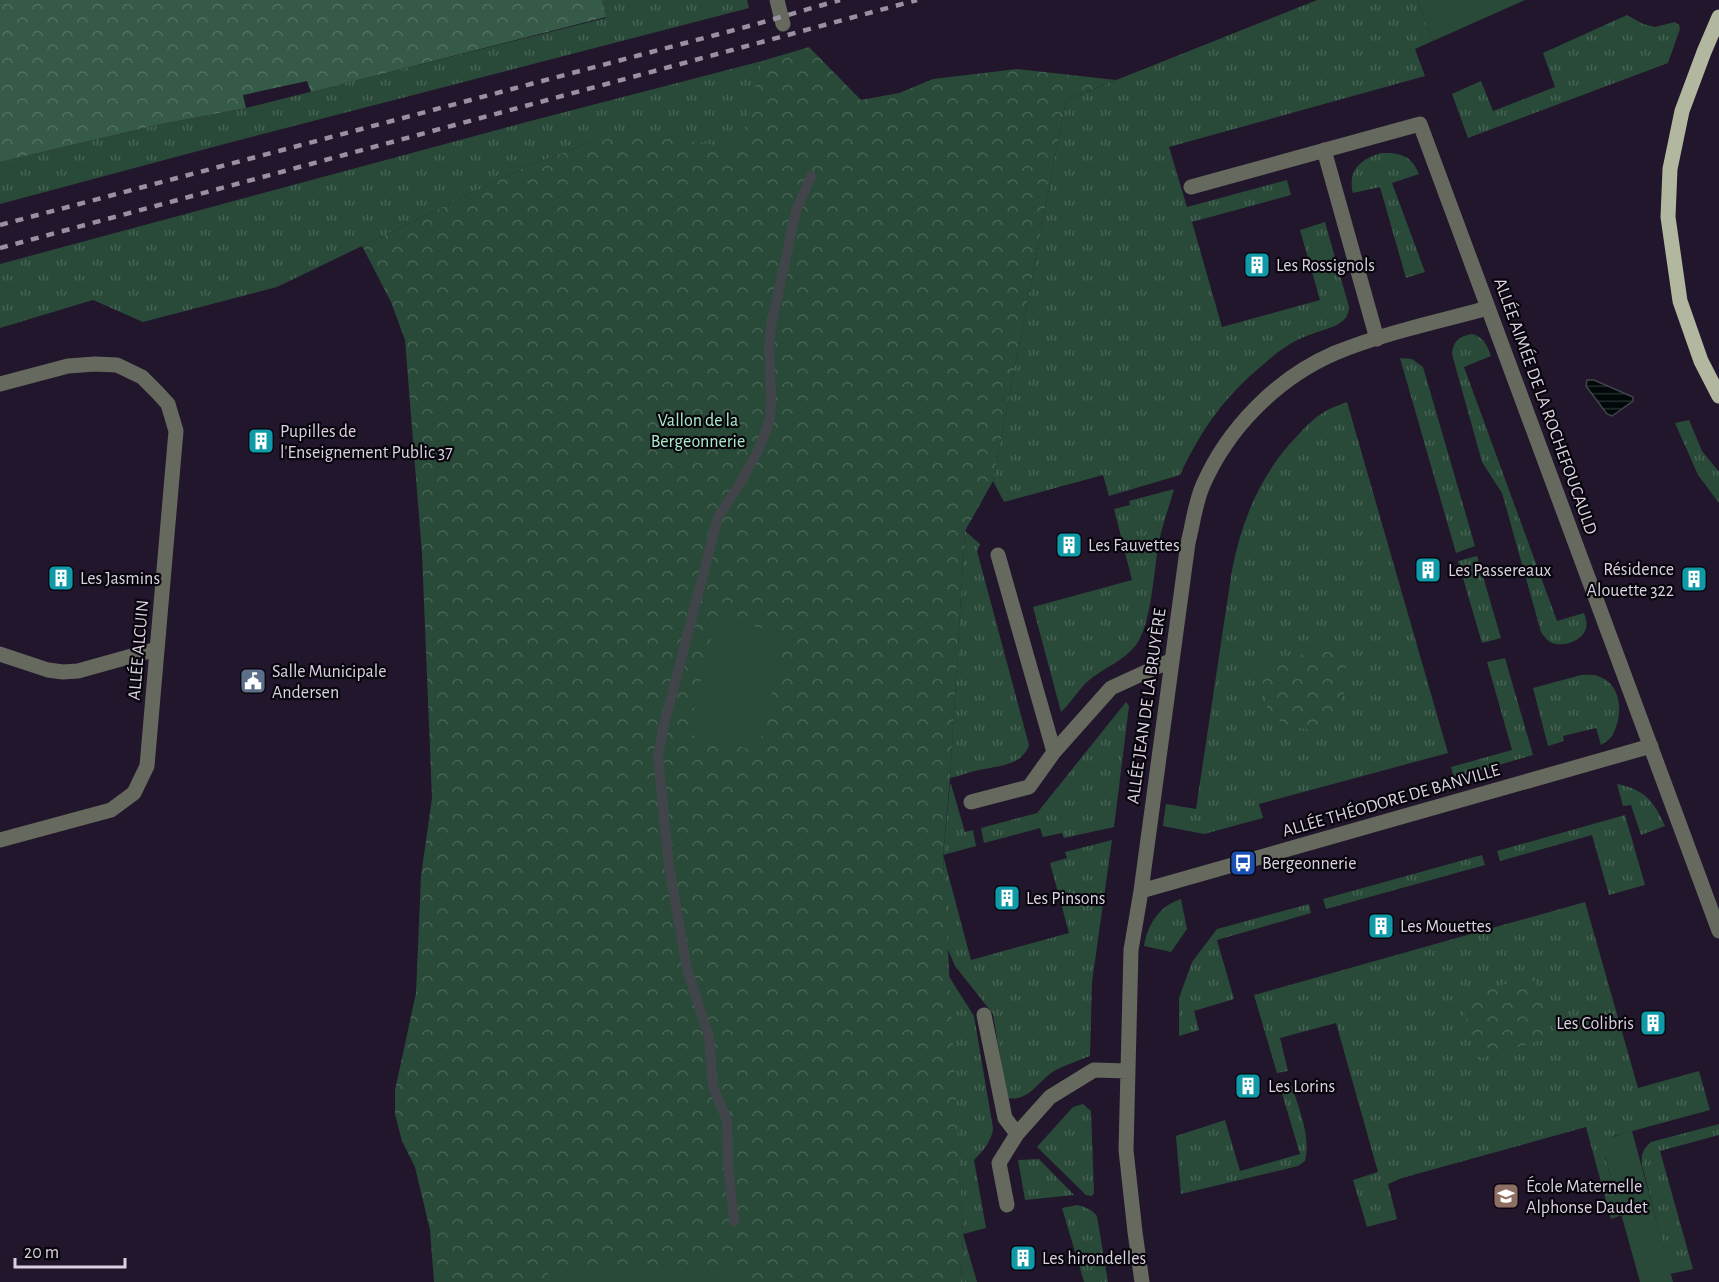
<svg xmlns="http://www.w3.org/2000/svg" width="1719" height="1282" font-family="'Alegreya Sans',sans-serif">
  <style>
    .grass { fill: url(#grass-tufts) }
    .forest { fill: url(#forest-crowns) }
    .park { fill: url(#park-crowns) }
    .garden { fill: #294a39 }
    .water { fill: url(#water-rules); stroke: #41454a; stroke-width: 1.5 }
    .lines { fill: none; stroke-linecap: round; stroke-linejoin: round }
    .stream { stroke: #41454a; stroke-width: 10 }
    .minor { stroke: #66695d; stroke-width: 15 }
    .major { stroke: #b1b89f; stroke-width: 15 }
    .rail { stroke: #9990a1; stroke-width: 4.5; stroke-dasharray: 8 8; stroke-linecap: butt }
    .labels { text-anchor: middle; stroke-width: 4.5; stroke-linejoin: round; paint-order: stroke }
    .poi-label { font-size: 18px; fill: #dad2e0; stroke: #09050d; text-anchor: start }
    .street-label { font-size: 18px; fill: #dad2e0; stroke: #09050d }
    .park-label { font-size: 18px; fill: #aaedc9; stroke: #09050d }
  </style>
  <defs>
    <pattern id="grass-tufts" width="24" height="20" patternUnits="userSpaceOnUse" patternTransform="scale(1.5)"><rect width="24" height="20" fill="#294a39"/><path d="M3 7l-1-3M5 7V3M7 7l1-3M15 17l-1-3M17 17v-4M19 17l1-3" fill="none" stroke="#476355"/></pattern>
    <pattern id="forest-crowns" width="20" height="18" patternUnits="userSpaceOnUse" patternTransform="scale(1.5)"><rect width="20" height="18" fill="#355a47"/><path d="M2 6a3 3 0 1 1 6 0M12 15a3 3 0 1 1 6 0" fill="none" stroke="#527161"/></pattern>
    <pattern id="park-crowns" width="20" height="18" patternUnits="userSpaceOnUse" patternTransform="scale(1.5)"><rect width="20" height="18" fill="#294a39"/><path d="M2 6a3 3 0 1 1 6 0M12 15a3 3 0 1 1 6 0" fill="none" stroke="#476355"/></pattern>
    <pattern id="water-rules" width="6" height="5" patternUnits="userSpaceOnUse" patternTransform="scale(1.5)"><rect width="6" height="5" fill="#00080a"/><path d="M0 2.5h6" fill="none" stroke="#252b2d"/></pattern>
  </defs>
  <rect width="100%" height="100%" fill="#21162b"/>
  <path class="grass" d="M 602,0 L 747,0 L 749,8 L 213,147 L 0,204 L 0,162 L 157,125 L 246,108 L 606,18 Z
    M 1317,0 L 1417,0 L 1433,41 L 1415,49 L 1425,76 L 1169,147 L 1187,207 L 1287,180 L 1291,195 L 1192,222 L 1222,327 L 1320,300 L 1300,230 L 1325,222 L 1349,307 C 1349,326 1326,328 1312,334 C 1303,337 1294,341 1287,346 C 1279,351 1272,357 1265,363 C 1225,396 1202,428 1180,475 L 1109,496 L 1103,475 L 1004,502 L 993,481 L 1066,100 Z
    M 1627,15 L 1643,24 L 1655,27 L 1675,22 L 1679,25 L 1680,29 L 1668,63 L 1468,138 L 1452,94 L 1481,81 L 1493,111 L 1555,87 L 1543,53 Z
    M 762,61 L 769,130 L 762,174 L 591,142 L 528,166 L 277,287 L 143,322 L 93,300 L 0,328 L 0,264 L 538,119 Z
    M 1382,153 C 1401,153 1411,155 1419,174 L 1392,183 L 1425,272 L 1406,278 L 1380,187 L 1353,193 C 1347,170 1362,158 1382,153 Z
    M 1472,334 C 1484,337 1487,345 1491,356 L 1464,367 L 1557,621 L 1584,613 C 1586,618 1587,623 1586,628 C 1583,641 1564,647 1552,643 C 1547,641 1544,636 1541,632 L 1502,493 L 1482,462 L 1452,354 C 1453,341 1459,336 1472,334 Z
    M 1400,358 L 1412,359 L 1423,367 L 1475,546 L 1456,553 Z
    M 1347,402 L 1448,753 L 1259,804 L 1263,818 L 1204,834 L 1163,826 L 1166,804 L 1196,809 L 1232,570 C 1242,519 1261,473 1298,435 C 1306,426 1315,417 1326,411 C 1332,407 1340,405 1347,402 Z
    M 1689,420 L 1702,451 L 1719,472 L 1719,503 L 1698,475 L 1675,423 Z
    M 1174,489 C 1169,508 1161,528 1158,547 C 1154,572 1151,625 1136,645 C 1124,661 1103,668 1088,681 C 1078,690 1071,703 1061,712 L 1033,607 L 1132,580 L 1114,509 L 1130,505 L 1129,501 Z
    M 965,531 L 980,544 L 977,551 L 1029,745 C 1022,766 997,766 979,770 C 969,772 960,776 950,778 Z
    M 1477,556 L 1501,638 L 1482,643 L 1458,561 Z
    M 1505,658 L 1533,755 L 1454,778 L 1451,767 L 1512,750 L 1487,662 Z
    M 1581,675 C 1587,675 1594,674 1600,677 C 1623,686 1623,717 1612,736 C 1609,740 1605,742 1601,745 L 1596,728 L 1563,736 L 1564,741 L 1548,746 L 1533,688 Z
    M 1126,702 L 1129,706 L 1114,827 L 1064,838 L 1062,833 L 1043,837 L 1040,828 L 984,843 L 981,828 L 1037,813 Z
    M 950,784 L 951,784 L 965,832 L 973,830 L 976,846 L 943,855 L 971,960 L 1069,933 L 1050,863 L 1067,858 L 1065,852 L 1112,840 L 1092,982 L 1090,1056 C 1078,1061 1065,1065 1054,1071 C 1037,1082 1029,1102 1007,1098 L 993,1014 L 955,966 L 947,947 L 943,855 Z
    M 1617,784 C 1644,789 1654,801 1665,826 L 1641,835 L 1631,805 L 1623,806 Z
    M 1625,815 L 1645,885 L 1609,895 L 1592,835 L 1500,861 L 1497,851 Z
    M 1482,855 L 1485,865 L 1326,909 L 1323,899 Z
    M 1181,899 L 1187,929 L 1171,952 L 1144,946 C 1148,924 1159,906 1181,899 Z
    M 1585,902 L 1638,1088 L 1699,1071 L 1710,1110 L 1614,1136 L 1605,1157 L 1622,1215 L 1611,1219 L 1586,1127 L 1402,1178 L 1388,1184 L 1397,1219 L 1367,1227 L 1353,1180 L 1378,1172 L 1336,1023 L 1280,1038 L 1288,1071 L 1277,1073 L 1254,995 Z
    M 1309,904 L 1311,913 L 1217,940 L 1234,999 L 1194,1011 L 1199,1030 L 1179,1036 L 1179,998 L 1192,962 L 1217,929 Z
    M 948,975 L 974,1016 L 993,1128 C 992,1141 983,1151 974,1160 L 986,1228 L 963,1234 L 977,1282 L 961,1282 L 963,1234 Z
    M 1292,1086 C 1299,1110 1311,1136 1305,1161 L 1298,1166 L 1181,1194 L 1176,1136 L 1225,1120 L 1240,1171 L 1300,1154 L 1281,1090 Z
    M 1083,1104 L 1091,1111 L 1094,1193 L 1092,1196 L 1086,1195 L 1037,1147 L 1073,1107 Z
    M 1719,1124 L 1719,1135 L 1660,1151 L 1693,1269 L 1670,1274 L 1642,1165 C 1641,1154 1643,1149 1651,1142 Z
    M 1039,1159 L 1074,1195 L 1025,1200 L 1018,1160 Z
    M 1077,1205 C 1085,1207 1091,1209 1097,1216 L 1108,1282 L 1084,1282 L 1062,1208 Z"/>
  <path class="forest" d="M 0,0 L 602,0 L 606,17 L 311,92 L 307,81 L 243,95 L 246,108 L 157,125 L 0,162 Z"/>
  <path class="park" d="M 809,47 L 861,100 L 899,93 L 933,79 L 1017,69 L 1116,80 L 1066,100 L 993,481 L 965,531 L 950,778 L 943,855 L 963,1234 L 961,1282 L 434,1282 L 430,1230 L 415,1167 L 402,1141 L 395,1114 L 395,1090 L 416,993 L 421,876 L 432,798 L 422,554 L 405,340 L 391,302 L 362,246 L 528,166 L 591,142 L 642,133 L 721,146 L 741,142 L 762,61 Z
    M 1340,643 C 1351,675 1347,685 1337,716 L 1313,730 L 1285,726 L 1267,707 L 1260,667 Z
    M 1534,976 L 1552,1037 L 1478,1059 L 1460,997 Z"/>
  <path class="garden" d="M 1417,0 L 1525,0 L 1433,41 Z
    M 716,617 L 786,634 L 758,751 L 688,734 Z
    M 1632,1131 L 1673,1282 L 1640,1282 L 1605,1156 C 1604,1136 1616,1136 1632,1131 Z
    M 548,1265 L 738,1268 L 738,1282 L 548,1282 Z"/>
  <path class="water" d="M 1587,380 L 1594,380 L 1633,397 L 1633,401 L 1612,416 L 1607,414 L 1586,386 Z"/>
  <g class="lines">
    <path class="stream" d="M 734,1221 L 728,1164 L 727,1120 L 713,1087 L 709,1037 L 687,969 L 669,866 L 658,757 L 663,729 L 718,517 L 739,485 L 760,447 L 770,419 L 771,397 L 769,347 L 771,326 L 796,211 L 811,176"/>
    <path class="minor" d="M 777,0 L 783,24
      M 1324,150 L 1377,339
      M 1191,187 L 1420,124 L 1719,931
      M 0,384 L 68,366 L 95,364 L 117,365 L 142,377 L 157,392 L 168,404 L 176,431 L 147,766 L 134,793 L 111,810 L 0,840
      M 998,555 L 1054,752
      M 0,654 L 48,670 L 63,672 L 78,671 L 157,649
      M 971,802 L 1029,787 L 1054,752 L 1111,688 L 1172,660
      M 1141,891 L 1651,746
      M 984,1015 L 1005,1118 L 1017,1134
      M 1007,1205 L 999,1163 L 1017,1134 L 1050,1097 L 1094,1070 L 1128,1071
      M 1142,1282 L 1135,1232 L 1126,1150 L 1131,950 L 1141,891 L 1188,543 C 1193,524 1195,503 1203,485 C 1228,428 1277,378 1335,353 C 1384,333 1437,322 1488,308"/>
    <path class="major" d="M 1719,17 L 1704,52 L 1682,111 L 1670,169 L 1668,217 L 1680,301 L 1701,361 L 1719,396"/>
    <path class="rail" d="M 0,225 L 753,25 L 840,0
      M 0,248 L 917,0"/>
  </g>
  <defs>
    <symbol id="building-square" viewBox="-11 -11 22 22"><rect x="-9" y="-9" width="18" height="18" rx="4" fill="#0f9aa8" stroke="#09050d"/><path d="M-4-6H4V6H1V3H-1V6H-4ZM-2.5-4.3h1.7v1.8h-1.7ZM.8-4.3h1.7v1.8H.8ZM-2.5-1h1.7V.8h-1.7ZM.8-1h1.7V.8H.8Z" fill="#fff"/></symbol>
    <symbol id="civic-square" viewBox="-11 -11 22 22"><rect x="-9" y="-9" width="18" height="18" rx="4" fill="#5c6f8a" stroke="#09050d"/><path d="M-.6-6.5H3V-4.5H.6V-3L4-1V1h2V6H-6V1h2V-1L-.6-3ZM-1.2 2.5V6h2.4V2.5Z" fill="#fff"/></symbol>
    <symbol id="bus-square" viewBox="-11 -11 22 22"><rect x="-9" y="-9" width="18" height="18" rx="4" fill="#1a4fb4" stroke="#09050d"/><path d="M-5-6H5V4H4V6H2V4H-2V6H-4V4H-5ZM-3.5-4V0h7V-4ZM-3.5 1.2v1.5H-2V1.2ZM2 1.2v1.5H3.5V1.2Z" fill="#fff"/></symbol>
    <symbol id="school-square" viewBox="-11 -11 22 22"><rect x="-9" y="-9" width="18" height="18" rx="4" fill="#8d6e63" stroke="#09050d"/><path d="M0-5L7-2L0 1L-7-2ZM-4 1L0 2.5L4 1V4Q0 6-4 4Z" fill="#fff"/></symbol>
  </defs>
  <g fill-rule="evenodd">
    <use href="#building-square" x="1242" y="250" width="30" height="30"/>
    <use href="#building-square" x="246" y="426" width="30" height="30"/>
    <use href="#building-square" x="1054" y="530" width="30" height="30"/>
    <use href="#building-square" x="1413" y="555" width="30" height="30"/>
    <use href="#building-square" x="46" y="563" width="30" height="30"/>
    <use href="#building-square" x="1679" y="564" width="30" height="30"/>
    <use href="#civic-square" x="238" y="666" width="30" height="30"/>
    <use href="#bus-square" x="1228" y="848" width="30" height="30"/>
    <use href="#building-square" x="992" y="883" width="30" height="30"/>
    <use href="#building-square" x="1366" y="911" width="30" height="30"/>
    <use href="#building-square" x="1638" y="1008" width="30" height="30"/>
    <use href="#building-square" x="1233" y="1071" width="30" height="30"/>
    <use href="#school-square" x="1491" y="1181" width="30" height="30"/>
    <use href="#building-square" x="1008" y="1243" width="30" height="30"/>
  </g>
  <g class="labels">
    <g class="poi-label">
      <text x="1276" y="271">Les Rossignols</text>
      <text x="280" y="437">Pupilles de<tspan x="280" dy="21">l'Enseignement Public 37</tspan></text>
      <text x="1088" y="551">Les Fauvettes</text>
      <text x="1674" y="575" text-anchor="end">Résidence<tspan x="1674" dy="21">Alouette 322</tspan></text>
      <text x="1448" y="576">Les Passereaux</text>
      <text x="80" y="584">Les Jasmins</text>
      <text x="272" y="677">Salle Municipale<tspan x="272" dy="21">Andersen</tspan></text>
      <text x="1262" y="869">Bergeonnerie</text>
      <text x="1026" y="904">Les Pinsons</text>
      <text x="1400" y="932">Les Mouettes</text>
      <text x="1634" y="1029" text-anchor="end">Les Colibris</text>
      <text x="1268" y="1092">Les Lorins</text>
      <text x="1526" y="1192">École Maternelle<tspan x="1526" dy="21">Alphonse Daudet</tspan></text>
      <text x="1042" y="1264">Les hirondelles</text>
    </g>
    <g class="street-label">
      <text transform="translate(1546 406) rotate(70)" y="6">ALLÉE AIMÉE DE LA ROCHEFOUCAULD</text>
      <text transform="translate(138 650) rotate(-85)" y="6">ALLÉE ALCUIN</text>
      <text transform="translate(1146 706) rotate(-82)" y="6">ALLÉE JEAN DE LA BRUYÈRE</text>
      <text transform="translate(1391 800) rotate(-16)" y="6">ALLÉE THÉODORE DE BANVILLE</text>
    </g>
    <g class="park-label">
      <text x="698" y="426">Vallon de la<tspan x="698" dy="21">Bergeonnerie</tspan></text>
    </g>
  </g>
  <path d="M15 1258v9h110v-9" fill="none" stroke="#dad2e0" stroke-width="3"/>
  <text x="24" y="1258" font-size="18" fill="#dad2e0" stroke="#09050d" stroke-width="4.5" paint-order="stroke">20 m</text>
</svg>
